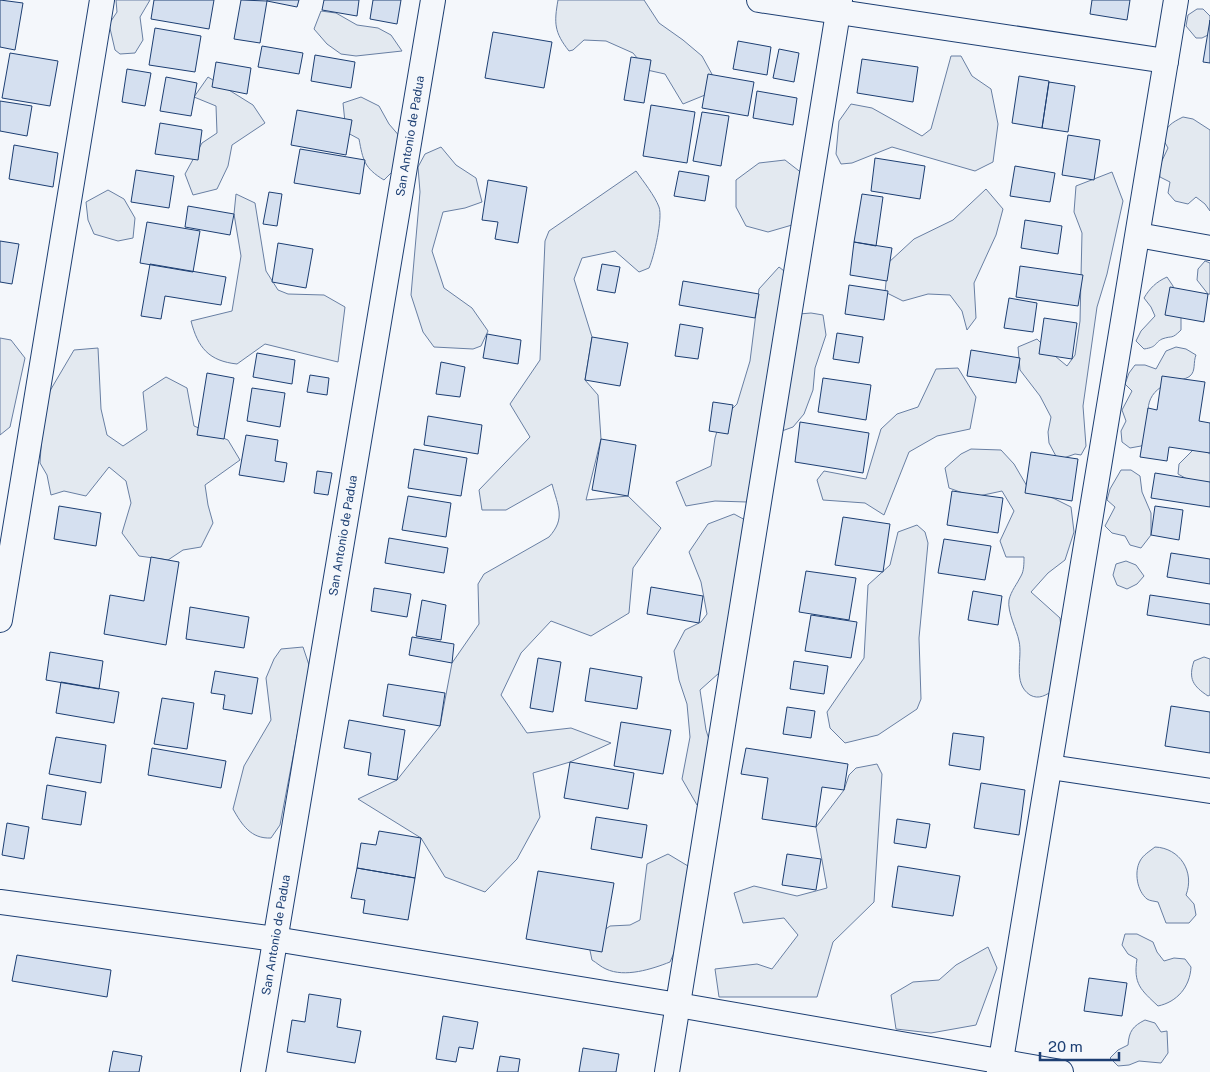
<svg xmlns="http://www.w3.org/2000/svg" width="1210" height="1072" font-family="'Public Sans',sans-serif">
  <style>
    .green { fill: #e3e9f0; stroke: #687fa3 }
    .building { fill: #d5e0f0; stroke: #1d3f73 }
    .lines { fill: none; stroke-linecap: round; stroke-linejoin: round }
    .minor-casing { stroke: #1d3f73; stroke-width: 26 }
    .minor { stroke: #f4f7fb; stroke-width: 24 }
    .labels { text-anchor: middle; stroke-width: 4; stroke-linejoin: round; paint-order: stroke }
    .street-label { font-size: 12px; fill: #1d3f73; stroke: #f4f7fb }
  </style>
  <rect width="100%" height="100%" fill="#f4f7fb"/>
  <path class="green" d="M 116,0 L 150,0 L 140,17 L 143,40 L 135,53 L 120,54 L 115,50 L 109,24 L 117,12 Z
    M 558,0 L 644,0 L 659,23 L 683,40 L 702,56 L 713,76 L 705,95 L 683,104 L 665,74 L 647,70 L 633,53 L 606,41 L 584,40 L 573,50 L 569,51 C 554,32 554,23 558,0 Z
    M 1197,9 L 1203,9 L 1210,16 L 1210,34 L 1202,38 L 1196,38 L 1186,26 L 1188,15 Z
    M 321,11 L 336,13 L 357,25 L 378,28 L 391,35 L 402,51 L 356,56 L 341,54 L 327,44 L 314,29 Z
    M 951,56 L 961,56 L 972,76 L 991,89 L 998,124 L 993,162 L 975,171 L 892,147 L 852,163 L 841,164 L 836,154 L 839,121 L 851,104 L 872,108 L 922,136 L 931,129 Z
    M 208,77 L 253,105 L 265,123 L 232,145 L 228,166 L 217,189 L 193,195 L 185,174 L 202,143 L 217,133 L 216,106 L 194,97 Z
    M 361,97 L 379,106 L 389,124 L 401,138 L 393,171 L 384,180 C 364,168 363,160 359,139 L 346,132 L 343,103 Z
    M 1183,117 L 1193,119 L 1210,130 L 1210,211 L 1205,204 L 1196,197 L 1188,204 L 1175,201 L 1168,193 L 1170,182 L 1160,177 L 1159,167 L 1168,148 L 1163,139 C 1166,126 1171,123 1183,117 Z
    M 441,147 L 456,165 L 476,178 L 482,202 L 465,208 L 443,212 L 432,251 L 444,288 L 472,308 L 488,331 L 481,346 L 473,349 L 434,347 L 423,332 L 411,295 L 420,192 L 418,167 L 425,154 Z
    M 785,160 L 803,174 L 792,225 L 768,232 L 746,226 L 736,207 L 736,180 L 759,163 Z
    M 636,171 C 643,181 655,196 659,207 C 663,218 654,257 649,268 L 639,272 L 615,251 L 582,258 L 574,279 L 592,337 L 585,380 L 598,395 L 601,439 L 586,500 L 628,496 L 661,528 L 633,568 L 629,613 L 591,636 L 551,621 L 521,653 L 501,695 L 527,733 L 571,728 L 611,743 L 570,762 L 533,773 L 540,817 L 517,859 L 485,892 L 445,877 L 421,838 L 358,799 L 397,780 L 440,726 L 452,663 L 479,624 L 478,584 L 484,574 L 549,537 C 566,518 558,507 552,484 L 506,510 L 482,510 L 479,490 L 530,437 L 510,404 L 540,360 L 545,241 L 549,231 Z
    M 1112,172 L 1123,201 L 1107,274 L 1097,307 L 1083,406 L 1086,446 L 1081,455 L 1075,454 L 1058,460 L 1049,443 L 1048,432 L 1051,417 L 1040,396 L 1020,370 L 1018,347 L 1037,339 L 1049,351 L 1067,366 L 1075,355 L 1080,321 L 1082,233 L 1074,212 L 1076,186 Z
    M 986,189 L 1003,209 L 996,235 L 974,283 L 976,318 L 967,330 L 962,311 L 950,295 L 928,294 L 903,301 L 885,292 L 888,263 L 914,239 L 953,220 Z
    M 108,190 L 124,199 L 135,218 L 133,238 L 118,241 L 94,234 L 88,220 L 86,202 Z
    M 236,194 L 255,203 L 266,271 L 278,290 L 288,294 L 324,295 L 345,307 L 338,362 L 265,344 L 237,364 C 209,361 198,348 191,321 L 232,311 L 241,256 L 234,214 Z
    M 1205,261 L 1210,263 L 1210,294 L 1208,294 L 1197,280 L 1198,269 Z
    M 779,267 L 798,282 L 799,314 L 811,313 L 823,315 L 826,335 L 815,368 L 813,390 L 804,414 L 793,427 L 779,432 L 747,502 L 715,501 L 686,506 L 676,482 L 711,466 L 715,438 L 720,421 L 737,404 L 750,361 L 759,289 Z
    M 1167,277 L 1173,286 L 1175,296 L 1181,305 L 1181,330 C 1171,340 1173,335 1162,339 C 1154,343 1158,347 1144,349 L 1136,341 L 1141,331 L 1155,316 L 1151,307 L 1144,298 C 1150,288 1156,282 1167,277 Z
    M 0,338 L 11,340 L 25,358 L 10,427 L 0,435 Z
    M 1176,347 L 1186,349 L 1196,355 C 1193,362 1196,371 1190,376 C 1185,380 1176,380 1171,382 C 1141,394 1148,414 1150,439 L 1141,446 L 1130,448 L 1122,442 L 1121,431 L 1126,421 L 1122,410 L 1132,391 L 1125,384 L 1129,373 L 1135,365 L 1145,365 L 1156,369 L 1166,351 Z
    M 98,348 L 101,409 L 107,435 L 123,446 L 147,430 L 143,392 L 166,377 L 187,388 L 194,426 L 228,440 L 240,460 L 205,485 L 208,505 L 213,523 L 201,547 L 183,550 L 168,560 L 139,556 L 122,533 L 131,503 L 126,481 L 109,467 L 86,496 L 64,491 L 51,495 L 47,475 L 40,463 L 44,401 L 74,350 Z
    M 958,368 L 976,397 L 970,429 L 937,436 L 909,452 L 884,515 L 865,503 L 823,500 L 817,480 L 824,471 L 866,479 L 881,429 L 897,414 L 918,407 L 936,369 Z
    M 971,449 L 1001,450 L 1014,464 L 1031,493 L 1053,498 L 1071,507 L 1074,532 L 1065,560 L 1048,573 L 1031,592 L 1060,618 L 1063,646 L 1054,690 C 1046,695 1039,700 1030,695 C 1012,683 1023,658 1019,641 C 1017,630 1007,612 1009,600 C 1011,591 1017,584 1021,576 C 1024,571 1024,563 1024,557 L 1006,557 L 1000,541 L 1014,511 L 1002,491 L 974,497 L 949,488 L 945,468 L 961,454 Z
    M 1194,449 L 1204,450 L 1210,454 L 1210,485 L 1187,479 L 1178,474 L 1179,464 Z
    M 1121,470 L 1131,470 L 1140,476 L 1142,492 L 1151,513 L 1151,535 L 1141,548 L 1130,545 L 1125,536 L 1112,533 L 1105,526 L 1115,507 L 1107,500 L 1110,489 Z
    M 734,514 L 747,521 L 728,636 L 719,673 L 700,690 L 706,730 L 718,768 L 706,805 L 697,805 L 682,779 L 690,737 L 687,704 L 679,680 L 674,651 L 685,630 L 701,622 L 707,614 L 701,582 L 689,552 L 708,524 Z
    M 917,525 L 925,532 L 928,543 L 919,638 L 921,699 L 917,709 L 878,735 L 845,743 L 830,728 L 827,712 L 864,658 L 868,585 L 890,565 L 898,532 Z
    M 1126,561 L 1136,565 L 1144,576 L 1137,584 L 1127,589 L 1117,585 L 1113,575 L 1116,564 Z
    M 303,647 L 310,668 L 280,825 L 271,838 C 251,839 242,825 233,809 L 244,766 L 271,720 L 266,678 L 274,659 L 281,649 Z
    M 1204,657 L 1210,659 L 1210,695 L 1208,696 C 1193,686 1188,679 1194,661 Z
    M 877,764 L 882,774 L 874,902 L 833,942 L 817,997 L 719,997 L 715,969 L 757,964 L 772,969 L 798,935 L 784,918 L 743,923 L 734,893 L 754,886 L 797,896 L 827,888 L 816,827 L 844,790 L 849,775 L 856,768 Z
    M 1155,847 C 1180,848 1195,872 1186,895 L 1194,904 L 1196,915 L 1189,923 L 1166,923 L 1158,902 C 1154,901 1150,901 1147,899 C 1137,891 1134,872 1140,861 C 1143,855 1150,851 1155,847 Z
    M 668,854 L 688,866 L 689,918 L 670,962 C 652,969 625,978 606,969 C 601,967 597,963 592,960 L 588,941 L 610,926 L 630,925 L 640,920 L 647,864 Z
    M 1125,934 L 1137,934 L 1153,942 L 1157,952 L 1164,961 L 1174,958 L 1185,959 L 1191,967 C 1190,987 1177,1002 1158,1006 C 1141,990 1133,984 1137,959 L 1128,954 L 1122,945 Z
    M 988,947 L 997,968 L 976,1025 L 931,1033 L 896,1029 L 891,995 L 913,982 L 939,980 L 956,965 Z
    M 1145,1020 L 1155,1023 L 1161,1032 L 1167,1031 L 1168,1053 L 1161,1063 L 1139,1061 L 1129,1065 L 1118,1066 L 1110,1058 L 1118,1050 L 1128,1045 C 1129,1031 1133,1026 1145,1020 Z"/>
  <path class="building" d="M 0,0 L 23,3 L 15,50 L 0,47 Z
    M 154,0 L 214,0 L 209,29 L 151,19 Z
    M 241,0 L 267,1 L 260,43 L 234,39 Z
    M 267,0 L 299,0 L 297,7 L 267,1 Z
    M 324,0 L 359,0 L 357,16 L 322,10 Z
    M 373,0 L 401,0 L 397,24 L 370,19 Z
    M 1092,0 L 1130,0 L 1127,20 L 1090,14 Z
    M 1210,20 L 1210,63 L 1203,62 Z
    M 155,28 L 201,36 L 195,72 L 149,65 Z
    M 493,32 L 552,42 L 544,88 L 485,78 Z
    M 738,41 L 771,47 L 767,75 L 733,69 Z
    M 262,46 L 303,53 L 299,74 L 258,67 Z
    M 779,49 L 799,53 L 794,82 L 773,78 Z
    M 10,53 L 58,61 L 50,106 L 2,98 Z
    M 315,55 L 355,62 L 351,88 L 311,81 Z
    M 631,57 L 651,60 L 644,103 L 624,100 Z
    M 862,59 L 918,67 L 913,102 L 857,93 Z
    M 216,62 L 251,68 L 247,94 L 212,87 Z
    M 127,69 L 151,73 L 145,106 L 122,102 Z
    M 708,74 L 754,82 L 748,116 L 702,108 Z
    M 1019,76 L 1049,81 L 1042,128 L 1012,123 Z
    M 166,77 L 197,83 L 191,116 L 160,111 Z
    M 1049,82 L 1075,86 L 1068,132 L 1042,128 Z
    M 757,91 L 797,98 L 793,125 L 753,118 Z
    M 0,101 L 32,106 L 27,136 L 0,131 Z
    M 651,105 L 695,112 L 687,163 L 643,156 Z
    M 297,110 L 352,120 L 346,155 L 291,145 Z
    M 702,112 L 729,116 L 721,166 L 693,161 Z
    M 160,123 L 202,130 L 198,160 L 155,154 Z
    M 1068,135 L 1100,140 L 1094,180 L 1062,175 Z
    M 14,145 L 58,153 L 53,187 L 9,179 Z
    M 300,149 L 365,160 L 360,194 L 294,183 Z
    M 875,158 L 925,166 L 920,199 L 871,191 Z
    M 1015,166 L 1055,173 L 1050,202 L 1010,196 Z
    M 136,170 L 174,176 L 169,208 L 131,202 Z
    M 679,171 L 709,176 L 705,201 L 674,196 Z
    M 488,180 L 527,187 L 518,243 L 495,239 L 498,222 L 482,220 Z
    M 269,192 L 282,194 L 277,226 L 263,224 Z
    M 862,194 L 883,197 L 876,246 L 854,242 Z
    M 188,206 L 234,214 L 230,235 L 185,227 Z
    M 1025,220 L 1062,226 L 1058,254 L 1021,248 Z
    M 147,222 L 200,231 L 193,272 L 140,263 Z
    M 0,241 L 19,244 L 12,284 L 0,282 Z
    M 854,242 L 892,248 L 887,281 L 850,275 Z
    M 278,243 L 313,249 L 306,288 L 272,282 Z
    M 150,264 L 226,277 L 221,305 L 165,296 L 161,319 L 141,316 Z
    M 602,264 L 620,267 L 615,293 L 597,290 Z
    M 1020,266 L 1083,275 L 1078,306 L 1016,297 Z
    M 683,281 L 759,294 L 755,318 L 679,305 Z
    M 849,285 L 888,291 L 884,320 L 845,314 Z
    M 1170,287 L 1208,294 L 1204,322 L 1165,315 Z
    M 1009,298 L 1037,303 L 1033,332 L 1004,328 Z
    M 1044,318 L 1077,323 L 1072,359 L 1039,354 Z
    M 680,324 L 703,328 L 698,359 L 675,356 Z
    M 837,333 L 863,337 L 859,363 L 833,359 Z
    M 487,334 L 521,340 L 518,364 L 483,358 Z
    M 592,337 L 628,343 L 620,386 L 585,380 Z
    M 971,350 L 1020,358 L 1016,383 L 967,376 Z
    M 257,353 L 295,360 L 292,384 L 253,377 Z
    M 441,362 L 465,367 L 460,397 L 436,394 Z
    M 207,373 L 234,378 L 224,439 L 197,435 Z
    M 310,375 L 329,378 L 327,395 L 307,392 Z
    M 1162,376 L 1205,382 L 1199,421 L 1210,423 L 1210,453 L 1169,447 L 1167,461 L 1140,457 L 1148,408 L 1157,410 Z
    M 823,378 L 871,385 L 866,420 L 818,412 Z
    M 252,388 L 285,393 L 280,427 L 247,421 Z
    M 713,402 L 733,405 L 728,434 L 709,431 Z
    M 428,416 L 482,425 L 478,454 L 424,445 Z
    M 800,422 L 869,433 L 863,473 L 795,462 Z
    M 246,435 L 278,440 L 275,461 L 287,463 L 284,482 L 239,475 Z
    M 601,439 L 636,445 L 628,496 L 592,490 Z
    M 414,449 L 467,458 L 461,496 L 408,488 Z
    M 1031,452 L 1078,459 L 1072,501 L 1025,493 Z
    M 317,471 L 332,473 L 328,495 L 314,493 Z
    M 1155,473 L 1210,482 L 1210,507 L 1151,498 Z
    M 952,491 L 1003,498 L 998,533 L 947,525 Z
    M 408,496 L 451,503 L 446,537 L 402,530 Z
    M 59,506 L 101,513 L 96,546 L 54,539 Z
    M 1155,506 L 1183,510 L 1179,540 L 1151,535 Z
    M 843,517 L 890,524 L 883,572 L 835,565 Z
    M 389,538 L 448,548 L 444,573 L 385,563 Z
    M 944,539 L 991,546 L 985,580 L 938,573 Z
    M 1171,553 L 1210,559 L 1210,584 L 1167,577 Z
    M 151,557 L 179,562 L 166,645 L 104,634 L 110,595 L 144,601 Z
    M 806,571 L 856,578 L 849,620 L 799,612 Z
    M 651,587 L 703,596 L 699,623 L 647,614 Z
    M 374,588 L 411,594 L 407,617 L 371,611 Z
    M 973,591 L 1002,596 L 998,625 L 968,620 Z
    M 1150,595 L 1210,604 L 1210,625 L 1147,615 Z
    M 422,600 L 446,605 L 441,640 L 416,636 Z
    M 190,607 L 249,617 L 244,648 L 186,639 Z
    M 811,615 L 857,622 L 851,658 L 805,651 Z
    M 412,637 L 454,644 L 452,663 L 409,655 Z
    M 50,652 L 103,661 L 99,689 L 46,680 Z
    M 538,658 L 561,662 L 553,712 L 530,708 Z
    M 794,661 L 828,666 L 824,694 L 790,689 Z
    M 590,668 L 642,677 L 637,709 L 585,701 Z
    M 215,671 L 258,678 L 252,714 L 223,709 L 225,695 L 211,693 Z
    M 61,682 L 119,692 L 114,723 L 56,713 Z
    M 388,684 L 445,693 L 440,726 L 383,716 Z
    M 162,698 L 194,703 L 187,749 L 154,744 Z
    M 1171,706 L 1210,712 L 1210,753 L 1165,746 Z
    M 787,707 L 815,711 L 811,738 L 783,734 Z
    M 349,720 L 405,730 L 397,780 L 368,775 L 371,753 L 344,748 Z
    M 621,722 L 671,730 L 663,774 L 614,766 Z
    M 953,733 L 984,737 L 980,770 L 949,765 Z
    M 56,737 L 106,745 L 101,783 L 49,774 Z
    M 152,748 L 226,761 L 221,788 L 148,775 Z
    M 746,748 L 848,764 L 844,790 L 822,787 L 816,827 L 762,819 L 768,778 L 741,774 Z
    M 570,762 L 634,773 L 628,809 L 564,798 Z
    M 981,783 L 1025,790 L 1019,835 L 974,828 Z
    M 47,785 L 86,792 L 81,825 L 42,819 Z
    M 596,817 L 647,825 L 642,858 L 591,849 Z
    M 897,819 L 930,824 L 926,848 L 894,843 Z
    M 7,823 L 29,827 L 24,859 L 2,855 Z
    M 379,831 L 421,838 L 415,878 L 357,868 L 361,843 L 376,845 Z
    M 787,854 L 821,859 L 816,890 L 782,885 Z
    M 898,866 L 960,876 L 953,916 L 892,907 Z
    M 357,868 L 415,878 L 408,920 L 363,913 L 365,900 L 351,898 Z
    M 538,871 L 614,883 L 602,952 L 526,939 Z
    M 17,955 L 111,970 L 107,997 L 12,981 Z
    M 1089,978 L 1127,983 L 1122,1016 L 1084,1011 Z
    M 309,994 L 341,999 L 337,1027 L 361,1031 L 355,1063 L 287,1052 L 292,1020 L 305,1022 Z
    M 443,1016 L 478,1022 L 473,1049 L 459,1047 L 456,1062 L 436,1059 Z
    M 583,1048 L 619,1054 L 616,1072 L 579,1072 Z
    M 113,1051 L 142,1056 L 139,1072 L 109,1072 Z
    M 500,1056 L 520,1059 L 518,1072 L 497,1072 Z"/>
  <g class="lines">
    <defs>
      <g id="minor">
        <path d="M 759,0 L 1166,61"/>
        <path d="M 1138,235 L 1210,248"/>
        <path d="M 0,620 L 102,0"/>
        <path d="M 1050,767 L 1210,791"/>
        <path d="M 0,902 L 275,939 L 678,1005 L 1061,1072"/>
        <path id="s1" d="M 253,1072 L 433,0"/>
        <path d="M 667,1072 L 840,0"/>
        <path d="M 999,1072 L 1176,0"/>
      </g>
    </defs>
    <use href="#minor" class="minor-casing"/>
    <use href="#minor" class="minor"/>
  </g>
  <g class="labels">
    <g class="street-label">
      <text dy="4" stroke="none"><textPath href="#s1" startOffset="949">San Antonio de Padua</textPath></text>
      <text dy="4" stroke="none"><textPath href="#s1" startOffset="544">San Antonio de Padua</textPath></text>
      <text dy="4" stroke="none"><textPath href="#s1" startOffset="139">San Antonio de Padua</textPath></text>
    </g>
  </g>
  <path d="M1040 1052v8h79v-8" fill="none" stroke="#1d3f73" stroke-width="2.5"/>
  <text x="1048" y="1052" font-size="15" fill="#1d3f73" stroke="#f4f7fb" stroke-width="4" paint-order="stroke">20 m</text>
</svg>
